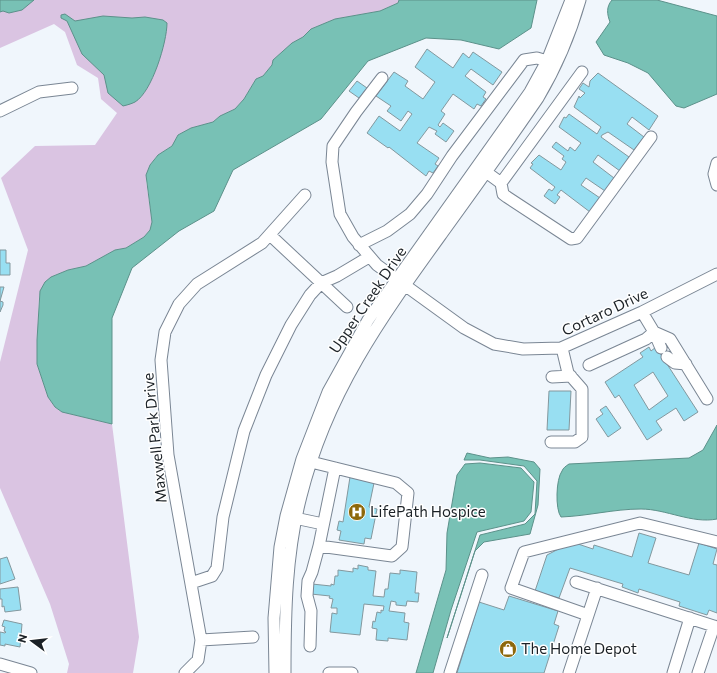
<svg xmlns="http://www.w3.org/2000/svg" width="717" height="673" font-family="Commissioner,sans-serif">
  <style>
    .green { fill: #dac4e2 }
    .water { fill: #78c1b5; stroke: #5c918a }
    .building { fill: #98dff2; stroke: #83989e; fill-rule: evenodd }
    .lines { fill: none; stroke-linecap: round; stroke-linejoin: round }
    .minor-casing { stroke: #7a8694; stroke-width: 13 }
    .minor { stroke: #fff; stroke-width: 11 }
    .labels { text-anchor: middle; stroke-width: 3; stroke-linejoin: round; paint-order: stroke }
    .street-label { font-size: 15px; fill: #1b2126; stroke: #fff }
    .poi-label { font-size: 15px; fill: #1b2126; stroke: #fff; text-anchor: start }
  </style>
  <rect width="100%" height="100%" fill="#f0f6fc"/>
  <path class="green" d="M 0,0 L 399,0 L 398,3 L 380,11 L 335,19 L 311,29 L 303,37 L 292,44 L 273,60 L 272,65 L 263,76 L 256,79 L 244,99 L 235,109 L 220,116 L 213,122 L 191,128 L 178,135 L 174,144 L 156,157 L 150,165 L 146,180 L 152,222 L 150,230 L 144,237 L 126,248 L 115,250 L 86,266 L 68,270 L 51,277 L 39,296 L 37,364 L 48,397 L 55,407 L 62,412 L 112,424 L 139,637 L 133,673 L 67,673 L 69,664 L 50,604 L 0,488 L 0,362 L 28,250 L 1,178 L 35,146 L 95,145 L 117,113 L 101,99 L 98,78 L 77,65 L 65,32 L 54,24 L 0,48 Z"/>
  <path class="water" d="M 0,0 L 34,0 L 22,10 L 9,13 L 3,11 L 0,12 Z
    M 399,0 L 537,0 L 531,28 L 499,49 L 461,40 L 426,38 L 368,61 L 321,119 L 233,170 L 214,211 L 179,231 L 132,268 L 112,318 L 112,424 L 62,412 L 55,407 L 48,397 L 37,364 L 37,340 L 40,291 L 45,282 L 51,277 L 68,270 L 86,266 L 115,250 L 126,248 L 144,237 L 150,230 L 152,222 L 146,175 L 150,165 L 158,155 L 172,146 L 178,135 L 191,128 L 213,122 L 220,116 L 235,109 L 244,99 L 256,79 L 263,76 L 272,65 L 273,60 L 292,43 L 303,37 L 311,29 L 335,19 L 380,11 L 398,3 Z
    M 612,0 L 657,0 L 717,16 L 717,94 L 684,108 L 676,106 L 648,73 L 628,63 L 604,55 L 596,42 L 610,22 C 607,14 606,7 612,0 Z
    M 65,14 L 75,21 L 103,16 L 132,18 L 145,17 L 163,20 L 167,23 C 167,42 152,92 135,102 C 131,104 127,105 123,106 L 108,93 L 104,75 L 82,54 L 67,21 L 61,18 L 61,15 Z
    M 717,425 L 717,519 C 692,524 666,509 641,509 C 614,509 588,516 561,517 C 555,509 556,479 562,471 C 563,468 566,466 569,464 L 689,458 L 703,450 Z
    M 467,453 L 490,458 L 508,457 L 534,462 L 540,469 L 538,505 L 530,534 L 484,542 L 475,551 L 447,638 L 480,535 L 525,524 L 535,514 L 537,481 L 524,466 L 480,460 L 464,460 Z
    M 480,463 L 521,468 L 534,482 L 531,512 L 524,521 L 477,532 L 451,610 L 433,673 L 416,673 L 446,570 L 447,533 L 455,486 L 457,475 L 465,464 Z"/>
  <path class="building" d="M 427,49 L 453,68 L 463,53 L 469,58 L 473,52 L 502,72 L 493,85 L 471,69 L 465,76 L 486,92 L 483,97 L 486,99 L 481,106 L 477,104 L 474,109 L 453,94 L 441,111 L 445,114 L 438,125 L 440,127 L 443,123 L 454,131 L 446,142 L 435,134 L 437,131 L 429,127 L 417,143 L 439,158 L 435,164 L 438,166 L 433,173 L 429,171 L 426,176 L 389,147 L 388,148 L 367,133 L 379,116 L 400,131 L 412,114 L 408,111 L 401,121 L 387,111 L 391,106 L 376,96 L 394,72 L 408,81 L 405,86 L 423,99 L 435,82 L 415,67 Z
    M 598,73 L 658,116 L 649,130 L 632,117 L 627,124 L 644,137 L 634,150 L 608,132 L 602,135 L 601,137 L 629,157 L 620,171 L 598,155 L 593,162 L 614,178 L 605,191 L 586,178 L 581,185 L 600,198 L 590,212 L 561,190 L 557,195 L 560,197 L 555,204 L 544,196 L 549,189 L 552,191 L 555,187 L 530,168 L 533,164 L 531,163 L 539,155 L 561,170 L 566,162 L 562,159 L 564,156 L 552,147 L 556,142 L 568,151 L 570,147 L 575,151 L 581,143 L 559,127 L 564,117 L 566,118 L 569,114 L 597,134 L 601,127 L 574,107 L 579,96 L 580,98 L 585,93 L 579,89 L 583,83 L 589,87 L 590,81 Z
    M 357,81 L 367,88 L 359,98 L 349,91 Z
    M 0,250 L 6,250 L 6,263 L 10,263 L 10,275 L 0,275 Z
    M 0,287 L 4,287 L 0,301 L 3,302 L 3,305 L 0,312 Z
    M 649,347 L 651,351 L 656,347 L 698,412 L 684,421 L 676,408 L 656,421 L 662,430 L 647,440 L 619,395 L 615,398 L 605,382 L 643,357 L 640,353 ZM 653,372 L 668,396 L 649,410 L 634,385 Z
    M 549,391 L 571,391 L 569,430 L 547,430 Z
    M 606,406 L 621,428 L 608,437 L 596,419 L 603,414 L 600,410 Z
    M 350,477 L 374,483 L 369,507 L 377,509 L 371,539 L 365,538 L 364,544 L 339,540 L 341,531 L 337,530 L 339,521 L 343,522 Z
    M 639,533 L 656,538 L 648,563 L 689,575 L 699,543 L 717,549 L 713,564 L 717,565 L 717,613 L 709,610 L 707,615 L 679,606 L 680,602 L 639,589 L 638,593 L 622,587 L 623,584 L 570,568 L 559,598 L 535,591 L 547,555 L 572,542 L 593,549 L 594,545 L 632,557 Z
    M 7,557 L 15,579 L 0,584 L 0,559 Z
    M 358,565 L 368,567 L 368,570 L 376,571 L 373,596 L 384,597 L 385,589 L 388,589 L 390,573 L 400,574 L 400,570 L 417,572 L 415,593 L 419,593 L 418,602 L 407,601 L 406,606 L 396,605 L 396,602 L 391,601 L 389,611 L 405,613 L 404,622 L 409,623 L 407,640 L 388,638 L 388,641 L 376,640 L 377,629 L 372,628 L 373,621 L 375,622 L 377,612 L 381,613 L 381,610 L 383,611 L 384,606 L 364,604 L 360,635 L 330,632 L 332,613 L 337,614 L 337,608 L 331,608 L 333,599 L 329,598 L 330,596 L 311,594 L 312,584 L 331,586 L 331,584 L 334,585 L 335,576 L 338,576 L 338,570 L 353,572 L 353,568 L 358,569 Z
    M 18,587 L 21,610 L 5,612 L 4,606 L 2,607 L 2,599 L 0,599 L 0,589 Z
    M 509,596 L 558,611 L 554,624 L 559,626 L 544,673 L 457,673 L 479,602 L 504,610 Z
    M 4,620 L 22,624 L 20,647 L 5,644 L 5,646 L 0,645 L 0,632 L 5,633 L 6,632 L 4,631 L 5,627 L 2,626 Z"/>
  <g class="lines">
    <defs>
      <path id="minor" d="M 382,78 L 356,112 L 333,146 L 332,162 L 340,214 L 353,237 L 377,265 L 464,328 L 494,344 L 523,349 L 561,348 L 642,312 L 717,274
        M 0,111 L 39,92 L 72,88
        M 717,163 L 714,174 L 717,185
        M 486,172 L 501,183 L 582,72
        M 501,183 L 503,194 L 507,197 L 571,239 L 577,238 L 651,137
        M 270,235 L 347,307
        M 359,245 L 387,231 L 410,214 L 427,194 L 452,156 L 524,60 L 537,58 L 547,61
        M 642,312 L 654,332 L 670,339 L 707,399
        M 667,357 L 675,363 L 686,364
        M 589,365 L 646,339 L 654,332 L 661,348
        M 552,377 L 571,376
        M 551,442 L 575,442 L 582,437 L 582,389 L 568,373 L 562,348
        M 311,462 L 396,483 L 408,493 L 402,547 L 392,556 L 319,546 L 335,468
        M 290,517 L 323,524
        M 576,582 L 717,627
        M 191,583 L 212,576 L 217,568 L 223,517 L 244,431 L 266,375 L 291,325 L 310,295 L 321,283 L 337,276 L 369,257
        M 588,615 L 511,588 L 524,552 L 640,523 L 717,542
        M 201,640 L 253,637
        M 310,646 L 311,611 L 307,596 L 308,581 L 312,572 L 319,546
        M 0,664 L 31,673
        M 185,673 L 198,660 L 201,640 L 168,455 L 161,360 L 165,332 L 179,304 L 197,284 L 262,243 L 305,195
        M 275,673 L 274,618 L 280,547 L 286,516 L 302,459 L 328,392 L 368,320 L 530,92 L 547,61 L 571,0
        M 285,673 C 285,613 286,554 301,496 C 327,392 381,318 443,232 C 475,188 507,143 538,98 C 557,66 570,35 580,0
        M 329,673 L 352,673
        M 450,673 L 482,575
        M 569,673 L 597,588
        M 673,673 L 690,618
        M 698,673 L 714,626"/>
    </defs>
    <use href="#minor" class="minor-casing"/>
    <use href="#minor" class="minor"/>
  </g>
  <defs>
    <symbol id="hospital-disc" viewBox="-11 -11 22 22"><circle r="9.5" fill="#8d680b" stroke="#fff"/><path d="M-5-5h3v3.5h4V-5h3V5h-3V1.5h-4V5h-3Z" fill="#fff"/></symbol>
    <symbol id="shop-disc" viewBox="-11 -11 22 22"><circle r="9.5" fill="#8d680b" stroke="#fff"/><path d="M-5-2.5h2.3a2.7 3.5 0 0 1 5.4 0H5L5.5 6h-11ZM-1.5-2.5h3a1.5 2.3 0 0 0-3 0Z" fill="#fff"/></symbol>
  </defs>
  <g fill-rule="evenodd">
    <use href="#hospital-disc" x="347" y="502" width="20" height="20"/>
    <use href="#shop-disc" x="498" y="639" width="20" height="20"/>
  </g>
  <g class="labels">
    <g class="street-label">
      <text transform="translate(368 300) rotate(-56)" y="5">Upper Creek Drive</text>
      <text transform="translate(605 312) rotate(-25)" y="5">Cortaro Drive</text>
      <text transform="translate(155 438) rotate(-96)" y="5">Maxwell Park Drive</text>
    </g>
    <g class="poi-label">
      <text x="370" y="517">LifePath Hospice</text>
      <text x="521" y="654">The Home Depot</text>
    </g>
  </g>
  <g transform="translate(32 641) rotate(285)" stroke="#ffffff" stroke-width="3" paint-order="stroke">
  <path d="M0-3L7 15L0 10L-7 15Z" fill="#1b2126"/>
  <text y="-6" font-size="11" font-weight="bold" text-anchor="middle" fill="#1b2126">N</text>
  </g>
</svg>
